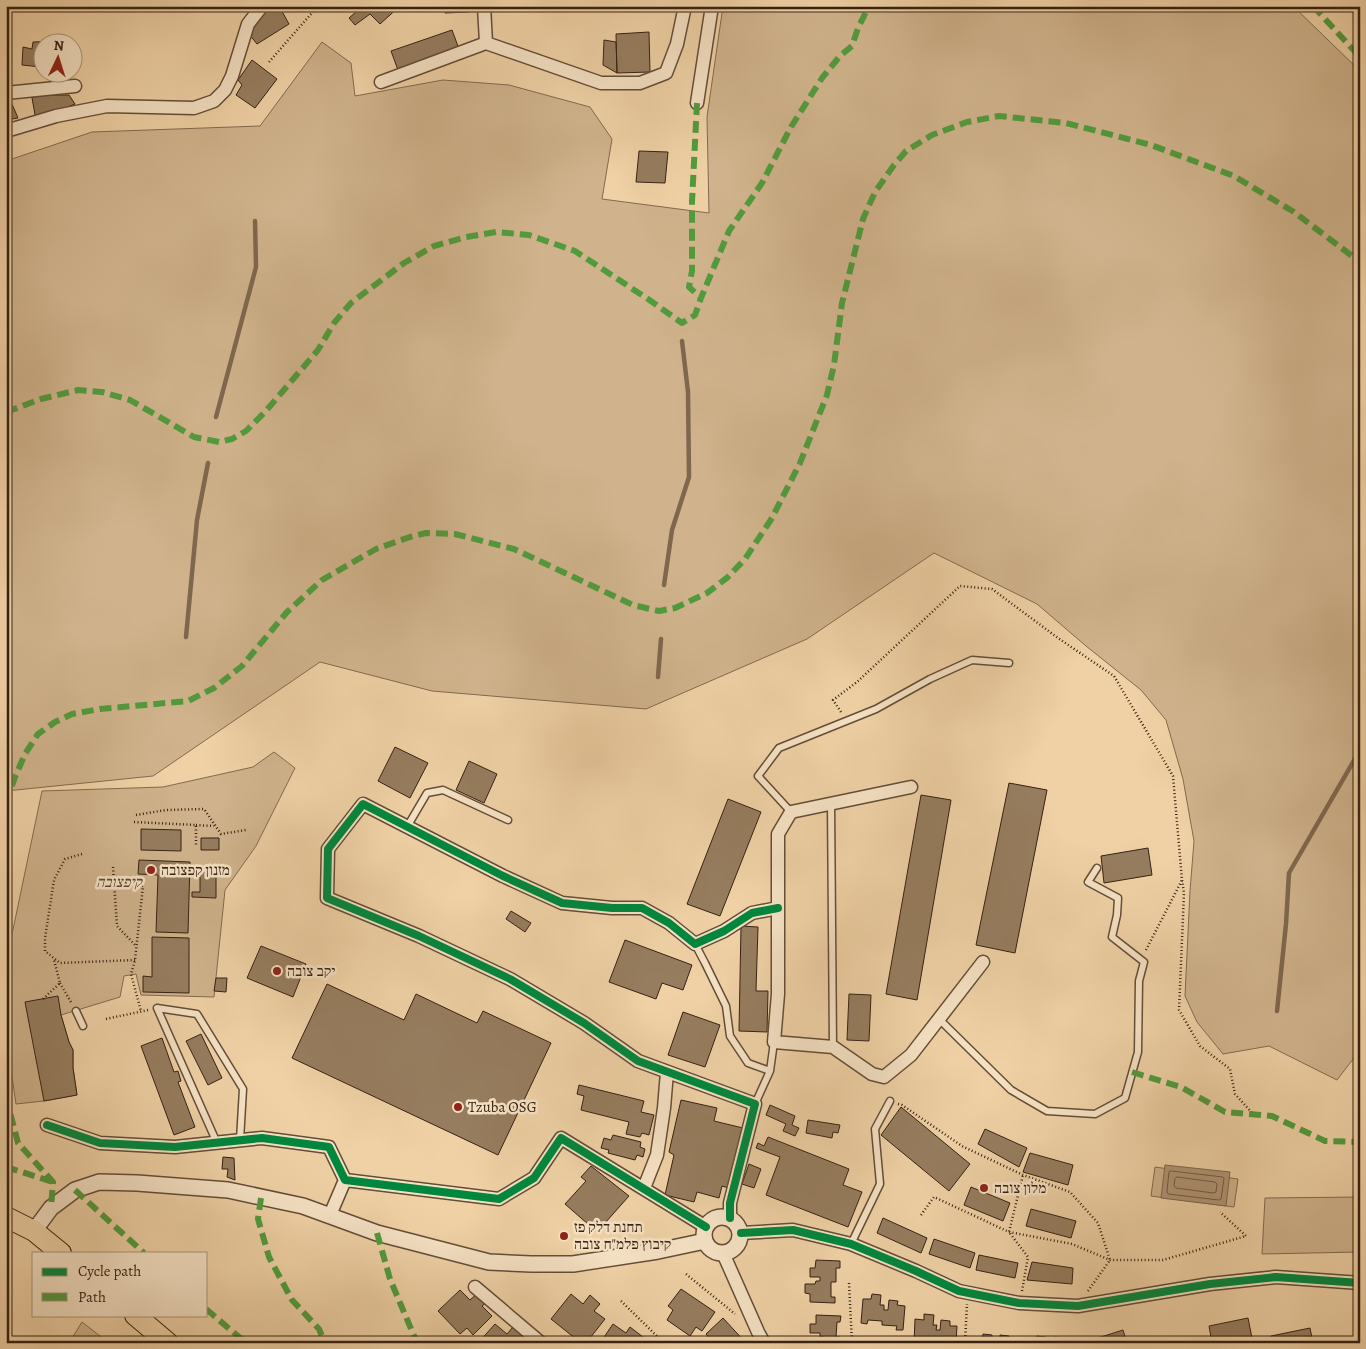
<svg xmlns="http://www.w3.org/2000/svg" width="1366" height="1349" font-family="Alegreya,'Frank Ruhl Libre',serif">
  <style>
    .green { fill: #d0b38c; stroke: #836a50 }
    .water { fill: #b09574; stroke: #7f674e }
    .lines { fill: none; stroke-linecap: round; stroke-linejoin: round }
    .shore { stroke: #735b44; stroke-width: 1 }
    .stream { stroke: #7f674e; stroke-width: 4.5 }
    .building { fill: #967d5f; stroke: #362114 }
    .service-casing { stroke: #644d38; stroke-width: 9 }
    .minor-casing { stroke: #644d38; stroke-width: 15 }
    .tertiary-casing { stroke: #644d38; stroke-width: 18 }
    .primary-casing { stroke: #362114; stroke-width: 22 }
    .path { stroke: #362114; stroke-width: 2.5; stroke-dasharray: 1 2.5; stroke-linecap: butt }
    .service { stroke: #f5e1c4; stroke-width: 6 }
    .minor { stroke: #f5e1c4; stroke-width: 12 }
    .tertiary { stroke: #f5e1c4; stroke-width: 15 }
    .primary { stroke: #efd1a5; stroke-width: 20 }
    .quiet { stroke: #519b3d; stroke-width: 6; stroke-dasharray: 12 6; stroke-linecap: butt }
    .cycleway-casing { stroke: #f5e1c4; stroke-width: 11 }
    .cycleway { stroke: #00873e; stroke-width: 8 }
    .poi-dot { fill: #8f2418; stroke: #f5e1c4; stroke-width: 2 }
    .labels { text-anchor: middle; stroke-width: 5; stroke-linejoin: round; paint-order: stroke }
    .poi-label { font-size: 15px; fill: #362114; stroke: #f5e1c4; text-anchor: start }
    .park-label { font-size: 15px; font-style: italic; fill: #5c4632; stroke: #f5e1c4 }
  </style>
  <rect width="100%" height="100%" fill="#efd1a5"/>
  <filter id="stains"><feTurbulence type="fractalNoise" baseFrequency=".004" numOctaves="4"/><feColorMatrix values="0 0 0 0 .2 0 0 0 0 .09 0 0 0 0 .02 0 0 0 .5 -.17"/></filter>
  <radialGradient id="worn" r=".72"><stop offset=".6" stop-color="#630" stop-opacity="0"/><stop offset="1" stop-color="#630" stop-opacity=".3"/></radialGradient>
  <path class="green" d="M 723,6 L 1293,6 L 1360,71 L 1360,1050 L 1337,1080 L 1269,1046 L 1223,1054 L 1197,1022 L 1185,996 L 1190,891 L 1194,841 L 1183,779 L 1166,720 L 1141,690 L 1086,646 L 1037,604 L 934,553 L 807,639 L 646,709 L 432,691 L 320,662 L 153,776 L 6,791 L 6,161 L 92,132 L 260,126 L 322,42 L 351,63 L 355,96 L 443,80 L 509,85 L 590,107 L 612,139 L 602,199 L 709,213 L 707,117 Z
    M 274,752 L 295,768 L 256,846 L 225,890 L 214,997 L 141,995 L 136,974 L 124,976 L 120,997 L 61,1015 L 69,1042 L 73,1050 L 73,1068 L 77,1095 L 44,1101 L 16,1104 L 6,1036 L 6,963 L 42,791 L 163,787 L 253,767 Z
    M 1155,1167 L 1238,1179 L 1234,1207 L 1151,1196 Z
    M 1360,1197 L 1360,1252 L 1262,1254 L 1265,1198 Z
    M 82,1322 L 109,1343 L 69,1343 Z"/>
  <path class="water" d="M 1165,1165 L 1230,1172 L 1226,1206 L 1161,1198 Z"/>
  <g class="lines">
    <path class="shore" d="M 1171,1171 L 1223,1177 L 1224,1179 L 1221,1199 L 1219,1200 L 1168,1194 L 1167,1191 L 1169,1172 Z
      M 1177,1177 L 1215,1182 L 1217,1184 L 1216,1192 L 1213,1193 L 1176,1188 L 1174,1186 L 1175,1179 Z"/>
    <path class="stream" d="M 1350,6 L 1360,18
      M 216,417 L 256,267 L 255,221
      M 664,585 L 672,530 L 689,477 L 688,392 L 682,341
      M 186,637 L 197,520 L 208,463
      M 658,677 L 661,639
      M 1277,1011 L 1286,924 L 1289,873 L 1360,750"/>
  </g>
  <path class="building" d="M 273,6 L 279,6 L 289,24 L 257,44 L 249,34 L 253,22 Z
    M 363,6 L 400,6 L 380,24 L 370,14 L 355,25 L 349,18 Z
    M 445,6 L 469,6 L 469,12 L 445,13 Z
    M 452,30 L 459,49 L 398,70 L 391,51 Z
    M 649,32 L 650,72 L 617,73 L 616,34 Z
    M 604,40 L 616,42 L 617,73 L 603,65 Z
    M 68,41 L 68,42 L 42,42 L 42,69 L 41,67 L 22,65 L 23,47 L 32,49 L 33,42 Z
    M 6,49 L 8,49 L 8,76 L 6,76 Z
    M 252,60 L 277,79 L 255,108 L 236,95 L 242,85 L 238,80 Z
    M 40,95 L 69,95 L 75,104 L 36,120 L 32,98 Z
    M 9,97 L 18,118 L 6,120 L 6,98 Z
    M 639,151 L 668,152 L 665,183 L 636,182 Z
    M 395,747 L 428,763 L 410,798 L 378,781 Z
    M 469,761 L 497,774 L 484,803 L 456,790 Z
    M 1009,783 L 1047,790 L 1015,953 L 976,945 Z
    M 921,795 L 951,800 L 917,1000 L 886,994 Z
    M 728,799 L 761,812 L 720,916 L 687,904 Z
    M 141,829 L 181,830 L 181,851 L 141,850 Z
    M 201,838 L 219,838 L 219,850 L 201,850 Z
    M 1148,848 L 1152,875 L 1104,883 L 1101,856 Z
    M 139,860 L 190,862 L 188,933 L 156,932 L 158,875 L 138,874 Z
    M 200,872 L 216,873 L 216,898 L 192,897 L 192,892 L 200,892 Z
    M 511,911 L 531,923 L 525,932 L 506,919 Z
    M 741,926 L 758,927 L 756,991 L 768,991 L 767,1032 L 739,1031 Z
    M 152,937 L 189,938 L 189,993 L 143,992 L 143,976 L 152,977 Z
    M 625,940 L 692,965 L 683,990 L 662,983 L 656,999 L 609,982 Z
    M 261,946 L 306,964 L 293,997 L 247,978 Z
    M 216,978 L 227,978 L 226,992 L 214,991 Z
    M 327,984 L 404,1020 L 416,994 L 477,1023 L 483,1011 L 551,1043 L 498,1155 L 292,1058 Z
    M 849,994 L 871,995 L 869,1041 L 847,1040 Z
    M 58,996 L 61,1015 L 69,1042 L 73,1050 L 73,1068 L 77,1095 L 44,1101 L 25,1002 Z
    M 683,1012 L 720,1025 L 705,1067 L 668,1055 Z
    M 201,1034 L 222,1078 L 208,1085 L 186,1041 Z
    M 162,1038 L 174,1072 L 178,1071 L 181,1081 L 178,1082 L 195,1127 L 174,1135 L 141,1046 Z
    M 579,1085 L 644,1101 L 641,1112 L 654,1115 L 649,1135 L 642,1133 L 640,1137 L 626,1134 L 629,1122 L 581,1110 L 584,1096 L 577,1094 Z
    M 681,1100 L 717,1108 L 714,1121 L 743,1128 L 728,1188 L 722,1186 L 719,1198 L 697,1192 L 694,1202 L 665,1195 L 674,1155 L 669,1152 Z
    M 770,1105 L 795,1116 L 792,1125 L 799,1128 L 795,1136 L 783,1131 L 786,1124 L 766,1115 Z
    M 901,1107 L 970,1164 L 949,1191 L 881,1135 Z
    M 808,1120 L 840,1125 L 838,1133 L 833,1132 L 832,1138 L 806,1133 Z
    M 985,1129 L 1027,1148 L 1019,1167 L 978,1144 Z
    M 613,1135 L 641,1142 L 640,1147 L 645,1149 L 643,1157 L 637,1155 L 635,1160 L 608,1153 L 609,1150 L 601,1148 L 604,1138 L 611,1140 Z
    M 768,1137 L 849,1169 L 843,1185 L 862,1192 L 848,1227 L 766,1195 L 780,1157 L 756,1148 L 758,1143 L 764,1146 Z
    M 1030,1153 L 1073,1165 L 1068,1185 L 1023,1172 Z
    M 223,1157 L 234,1158 L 235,1180 L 227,1177 L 228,1169 L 222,1169 Z
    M 749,1164 L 761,1169 L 754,1188 L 742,1184 Z
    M 591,1166 L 629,1196 L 597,1232 L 565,1204 L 586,1181 L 581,1177 Z
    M 971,1187 L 1010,1203 L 1003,1221 L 964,1205 Z
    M 1031,1209 L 1076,1221 L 1071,1238 L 1026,1226 Z
    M 883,1218 L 927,1238 L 921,1253 L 877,1233 Z
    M 934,1239 L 975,1253 L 970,1268 L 929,1254 Z
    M 979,1255 L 1018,1263 L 1015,1278 L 976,1270 Z
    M 816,1260 L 840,1261 L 840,1268 L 836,1268 L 836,1282 L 831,1282 L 831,1297 L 835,1297 L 835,1303 L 810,1302 L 810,1294 L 805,1293 L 805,1284 L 815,1284 L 816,1281 L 820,1281 L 820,1277 L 810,1277 L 810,1268 L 815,1268 Z
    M 1032,1262 L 1073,1268 L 1072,1284 L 1027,1280 Z
    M 681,1289 L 715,1312 L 702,1331 L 696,1327 L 690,1336 L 667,1320 L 673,1310 L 668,1306 Z
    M 460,1290 L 470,1300 L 478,1293 L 487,1302 L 482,1306 L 492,1316 L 473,1335 L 467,1328 L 460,1334 L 438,1311 Z
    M 571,1294 L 583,1304 L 590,1295 L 600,1304 L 594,1311 L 605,1319 L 586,1343 L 581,1343 L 551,1319 Z
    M 872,1294 L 881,1295 L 880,1305 L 884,1305 L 884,1310 L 888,1310 L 889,1300 L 898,1301 L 897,1305 L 905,1306 L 903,1330 L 896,1330 L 897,1326 L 882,1325 L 882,1321 L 868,1320 L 867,1324 L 861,1323 L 863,1299 L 871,1299 Z
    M 924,1314 L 934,1315 L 933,1325 L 937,1325 L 936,1330 L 940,1330 L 941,1320 L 950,1321 L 950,1326 L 957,1326 L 956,1343 L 934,1343 L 934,1341 L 920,1340 L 920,1343 L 914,1343 L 915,1319 L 924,1320 Z
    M 816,1315 L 841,1316 L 840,1322 L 837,1322 L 836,1337 L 840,1337 L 840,1343 L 814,1343 L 814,1341 L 824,1341 L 824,1337 L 820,1337 L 820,1333 L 810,1333 L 810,1324 L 816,1324 Z
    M 723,1318 L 746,1343 L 708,1343 L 711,1340 L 706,1334 Z
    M 1248,1318 L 1253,1343 L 1212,1343 L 1209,1326 Z
    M 495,1324 L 507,1334 L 513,1327 L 524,1337 L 518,1343 L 478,1343 Z
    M 613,1324 L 626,1333 L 630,1327 L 643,1337 L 639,1343 L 600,1343 Z
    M 1310,1328 L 1313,1343 L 1272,1343 L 1271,1336 Z
    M 1123,1330 L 1127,1343 L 1085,1343 L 1085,1342 Z
    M 983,1334 L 992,1335 L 992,1343 L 974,1343 L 974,1339 L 982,1340 Z
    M 1000,1335 L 1009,1336 L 1009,1341 L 1016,1341 L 1016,1343 L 1000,1343 Z
    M 1037,1336 L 1046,1337 L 1046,1343 L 1028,1343 L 1028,1341 L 1037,1341 Z
    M 1054,1337 L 1063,1338 L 1063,1343 L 1054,1343 Z"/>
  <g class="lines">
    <defs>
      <path id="service" d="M 831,803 L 833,1047
        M 791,812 L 758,776 L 779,748 L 876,709 L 930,679 L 972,660 L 1009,663
        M 407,827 L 427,793 L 443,790 L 508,820
        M 695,944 L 705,963 L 726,1006 L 730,1036 L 748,1063 L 770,1071
        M 157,1008 L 197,1014 L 243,1089 L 240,1140
        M 157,1008 L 217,1143
        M 76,1011 L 83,1026
        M 939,1019 L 1011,1090 L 1047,1111 L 1095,1114 L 1125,1098 L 1138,1052 L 1139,981 L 1144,962 L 1112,937 L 1117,915 L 1118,898 L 1088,882 L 1097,868
        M 755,1104 L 770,1071 L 774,1042
        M 851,1244 L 880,1184 L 875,1129 L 890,1101"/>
      <path id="minor" d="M 484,6 L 486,43
        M 381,82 L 486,43 L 601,83 L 640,83 L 666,73 L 677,44 L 685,6
        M 6,93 L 75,86
        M 697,103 L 712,6
        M 6,131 L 56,116 L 107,106 L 194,108 L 214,101 L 225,90 L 232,76 L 248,24 L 262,6
        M 911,787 L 791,812 L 778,834 L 778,994 L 774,1042 L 833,1047 L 872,1074 L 884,1077 L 911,1055 L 983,962
        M 47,1125 L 100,1143 L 175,1147 L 262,1138 L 329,1147 L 345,1180 L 499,1199 L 534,1178 L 561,1138 L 706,1227
        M 644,1188 L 657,1155 L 664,1108 L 667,1072
        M 330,1215 L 345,1180
        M 730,1218 L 730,1203 L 755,1104 L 638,1061 L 584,1023 L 510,979 L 419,936 L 327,898 L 328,849 L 363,804 L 503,876 L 562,903 L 612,908 L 642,908 L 669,923 L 695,944 L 724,931 L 752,913 L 778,908
        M 741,1233 L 793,1230 L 851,1244 L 916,1271 L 959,1291 L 1019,1303 L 1078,1306 L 1210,1284 L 1276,1277 L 1360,1283
        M 723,1253 L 758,1332 L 764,1343
        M 475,1287 L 541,1343"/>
      <path id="tertiary" d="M704 1235a18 18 0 1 1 36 0a18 18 0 1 1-36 0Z
        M 34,1231 L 51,1208 L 75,1190 L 99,1182 L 137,1183 L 228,1190 L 303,1206 L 377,1233 L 489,1262 L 531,1264 L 573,1264 L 658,1251 L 705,1241"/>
      <path id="primary" d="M 6,1217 L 34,1231 L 61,1253
        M 135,1315 L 168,1343"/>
    </defs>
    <use href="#service" class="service-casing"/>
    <use href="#minor" class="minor-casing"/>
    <use href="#tertiary" class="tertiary-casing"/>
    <use href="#primary" class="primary-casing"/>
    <path class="path" d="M 269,62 L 318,6
      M 841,712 L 833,700 L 857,682 L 960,586 L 992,589 L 1058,638 L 1114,676 L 1173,776 L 1182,880 L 1184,893 L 1179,1010 L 1200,1046 L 1230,1069 L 1235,1094 L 1253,1114
      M 136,815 L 166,810 L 204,809 L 221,834 L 246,830
      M 134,822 L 196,825 L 196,845
      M 196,825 L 214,826
      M 82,854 L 65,859 L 54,880 L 45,938 L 45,951 L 60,963 L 135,960
      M 113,867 L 117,926 L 136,946
      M 114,883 L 143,886 L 135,960 L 131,974 L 141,1011
      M 1146,950 L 1182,880
      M 60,983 L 72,1004
      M 43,999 L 60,983 L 54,960
      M 106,1019 L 148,1010
      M 898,1104 L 902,1105 L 962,1146 L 1023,1175 L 1070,1192 L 1098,1223 L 1110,1260
      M 921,1215 L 934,1197 L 1009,1232 L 1072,1244 L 1110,1260 L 1163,1260 L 1246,1236 L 1220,1212
      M 686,1274 L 735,1314
      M 849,1283 L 852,1343
      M 1022,1291 L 1028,1257 L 1009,1232 L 1023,1175
      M 1088,1291 L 1110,1260
      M 621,1301 L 664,1343
      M 965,1343 L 967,1304"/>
    <use href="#service" class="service"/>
    <use href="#minor" class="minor"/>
    <use href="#tertiary" class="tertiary"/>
    <use href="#primary" class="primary"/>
    <path class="quiet" d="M 993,6 L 1014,8 L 1019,6
      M 1313,6 L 1360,57
      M 697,103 L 692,202 L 692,271 L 689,287 L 701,298
      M 6,412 L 41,399 L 78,390 L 102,392 L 130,400 L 194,437 L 219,442 L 232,439 L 246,431 L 265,412 L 318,350 L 334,323 L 351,303 L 404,263 L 434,246 L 466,237 L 496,232 L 529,235 L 575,251 L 648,299 L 682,323 L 695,315 L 701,298 L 729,231 L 762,183 L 791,127 L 822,78 L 840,56 L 852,46 L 858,28 L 868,8 L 870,6
      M 6,803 L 15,777 L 25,754 L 38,734 L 55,722 L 72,714 L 100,709 L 188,701 L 214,688 L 242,666 L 287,612 L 322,580 L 376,549 L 410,537 L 426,533 L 455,534 L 514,549 L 633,605 L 659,611 L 675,608 L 707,593 L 728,577 L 745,559 L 772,518 L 800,463 L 827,395 L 834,365 L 842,303 L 863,219 L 875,192 L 894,165 L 906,151 L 932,135 L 967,122 L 999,116 L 1066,123 L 1151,145 L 1234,176 L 1294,212 L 1360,262
      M 1132,1072 L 1181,1087 L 1225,1112 L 1272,1116 L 1325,1141 L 1360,1142
      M 6,1097 L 18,1143 L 53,1182 L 51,1208
      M 6,1167 L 53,1182
      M 75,1190 L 144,1253
      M 261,1198 L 258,1219 L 269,1257 L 292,1300 L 319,1329 L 325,1343
      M 377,1233 L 390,1279 L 417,1343
      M 206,1309 L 246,1343
      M 83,1343 L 88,1340 L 95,1343"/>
    <defs>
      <path id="cycleway" d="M 47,1125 L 100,1143 L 175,1147 L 262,1138 L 329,1147 L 345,1180 L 499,1199 L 534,1178 L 561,1138 L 706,1227
        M 730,1218 L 730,1203 L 755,1104 L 638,1061 L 584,1023 L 510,979 L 419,936 L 327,898 L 328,849 L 363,804 L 503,876 L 562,903 L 612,908 L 642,908 L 669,923 L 695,944 L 724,931 L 752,913 L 778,908
        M 741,1233 L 793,1230 L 851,1244 L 916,1271 L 959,1291 L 1019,1303 L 1078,1306 L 1210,1284 L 1276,1277 L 1360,1283"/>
    </defs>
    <use href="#cycleway" class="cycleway-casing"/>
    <use href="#cycleway" class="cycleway"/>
  </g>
  <g class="poi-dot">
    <circle cx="151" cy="870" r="5"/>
    <circle cx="277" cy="971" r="5"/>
    <circle cx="458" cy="1107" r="5"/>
    <circle cx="984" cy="1188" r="5"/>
    <circle cx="564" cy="1236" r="5"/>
  </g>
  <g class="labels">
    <g class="poi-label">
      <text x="161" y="875">מזנון קפצובה</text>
      <text x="287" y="976">יקב צובה</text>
      <text x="468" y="1112">Tzuba OSG</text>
      <text x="994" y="1193">מלון צובה</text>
      <text x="574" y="1232">תחנת דלק פז<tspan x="574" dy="17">קיבוץ פלמ"ח צובה</tspan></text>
    </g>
    <g class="park-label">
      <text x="119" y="887">קיפצובה</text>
    </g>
  </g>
  <rect width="1366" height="1349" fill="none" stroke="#efd1a5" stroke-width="25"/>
  <rect x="8" y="8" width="1351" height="1334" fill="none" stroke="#362114" stroke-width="2.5"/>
  <rect x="12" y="12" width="1341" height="1324" fill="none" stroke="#362114"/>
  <rect x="32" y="1252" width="175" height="65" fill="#f5e1c4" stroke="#a9947e"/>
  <rect x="42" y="1268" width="25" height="8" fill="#00873e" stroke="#a9947e"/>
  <text x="78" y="1276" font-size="15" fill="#362114">Cycle path</text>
  <rect x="42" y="1293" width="25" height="8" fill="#519b3d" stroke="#a9947e"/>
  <text x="78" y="1302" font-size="15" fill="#362114">Path</text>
  <g transform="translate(58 58) rotate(4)"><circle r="24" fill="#f5e1c4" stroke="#a9947e"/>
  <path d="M0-4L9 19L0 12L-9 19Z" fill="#8f2418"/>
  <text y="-8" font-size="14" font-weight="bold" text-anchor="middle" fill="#362114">N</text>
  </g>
  <rect width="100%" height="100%" filter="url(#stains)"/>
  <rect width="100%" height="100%" fill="url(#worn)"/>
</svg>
